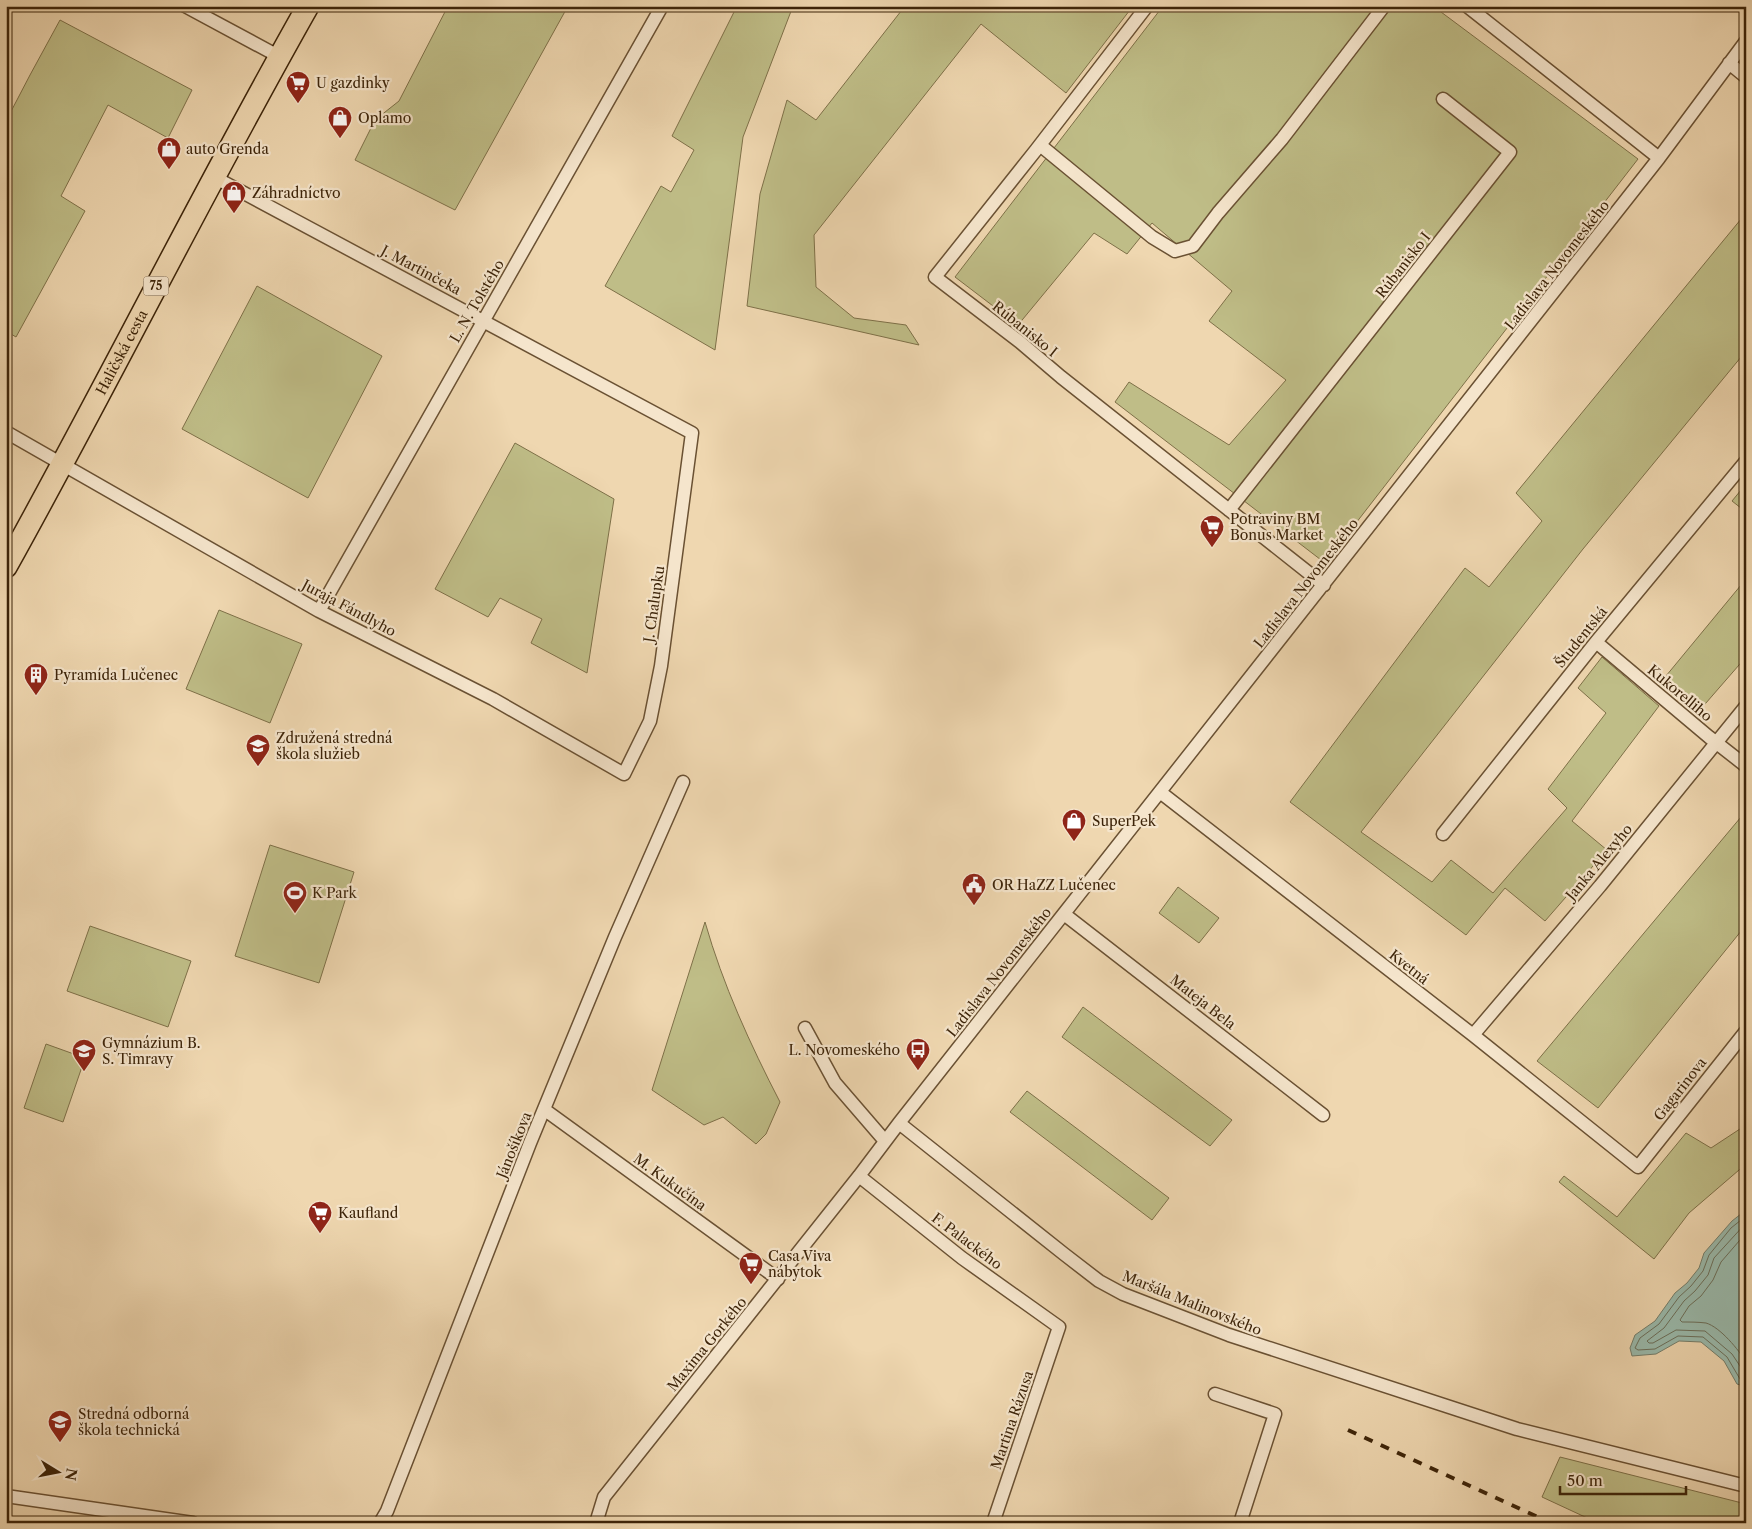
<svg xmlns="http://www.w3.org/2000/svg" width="1752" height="1529" font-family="'Libre Caslon Text',serif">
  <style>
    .green { fill: #bfbd87; stroke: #7e7048 }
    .water { fill: #9abaac; stroke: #757e6b }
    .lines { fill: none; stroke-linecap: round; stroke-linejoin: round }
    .shore { stroke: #6c6f5a; stroke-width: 1 }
    .street-casing { stroke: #6a5133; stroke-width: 15 }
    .primary-casing { stroke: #3d2409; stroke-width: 24 }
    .street { stroke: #f5e5cc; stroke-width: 12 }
    .primary { stroke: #efd7b0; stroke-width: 21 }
    .rail { stroke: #3d2409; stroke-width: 4; stroke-dasharray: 9 9; stroke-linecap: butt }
    .labels { text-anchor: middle; stroke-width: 4.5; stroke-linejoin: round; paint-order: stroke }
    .shield { fill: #f5e5cc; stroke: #745e44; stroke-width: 1 }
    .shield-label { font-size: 12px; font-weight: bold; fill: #3d2409 }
    .poi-label { font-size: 14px; fill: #3d2409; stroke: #f5e5cc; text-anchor: start }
    .street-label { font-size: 14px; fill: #3d2409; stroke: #f5e5cc }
  </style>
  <rect width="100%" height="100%" fill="#efd7b0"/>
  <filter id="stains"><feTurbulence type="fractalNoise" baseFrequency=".004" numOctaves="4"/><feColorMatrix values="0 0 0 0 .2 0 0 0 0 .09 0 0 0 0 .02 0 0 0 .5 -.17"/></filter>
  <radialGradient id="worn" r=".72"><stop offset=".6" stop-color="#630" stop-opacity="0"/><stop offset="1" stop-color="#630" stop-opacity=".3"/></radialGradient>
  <path class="green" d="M 448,6 L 568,6 L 455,210 L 355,160 L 375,120 L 399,101 Z
    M 737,6 L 793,6 L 743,137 L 715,350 L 605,286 L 661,186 L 671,192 L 694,150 L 672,136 Z
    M 905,6 L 1133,6 L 1066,93 L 981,24 L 814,235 L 816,287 L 854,318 L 906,325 L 919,345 L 747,306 L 760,194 L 787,100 L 816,120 Z
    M 1163,6 L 1433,6 L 1638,159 L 1325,563 L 1115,402 L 1129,382 L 1229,445 L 1286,380 L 1209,321 L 1232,291 L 1152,223 L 1127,254 L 1094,233 L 1018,325 L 955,277 Z
    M 60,20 L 192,90 L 168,138 L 108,105 L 61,196 L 85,211 L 16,337 L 6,331 L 6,121 L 30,75 Z
    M 1746,213 L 1746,351 L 1583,549 L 1361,832 L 1432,882 L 1451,860 L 1493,893 L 1567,808 L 1548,789 L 1606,713 L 1578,688 L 1602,657 L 1659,706 L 1572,821 L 1607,850 L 1545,921 L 1505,888 L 1466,935 L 1290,802 L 1465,568 L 1489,587 L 1542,521 L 1516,493 Z
    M 257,286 L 382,356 L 308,498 L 182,429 Z
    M 515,443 L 614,499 L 587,673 L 531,643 L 542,619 L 500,598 L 488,617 L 435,589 Z
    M 1746,484 L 1746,512 L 1732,501 Z
    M 1746,579 L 1746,657 L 1699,711 L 1661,682 Z
    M 219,610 L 302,644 L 270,723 L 186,689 Z
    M 1746,811 L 1746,925 L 1598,1108 L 1537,1061 Z
    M 270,845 L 354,872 L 319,983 L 235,956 Z
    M 1178,887 L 1219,918 L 1199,943 L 1159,913 Z
    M 705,922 C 723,985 750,1044 780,1102 L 766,1134 L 756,1144 L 723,1117 L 704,1125 L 652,1090 Z
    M 90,926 L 191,961 L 168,1027 L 67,991 Z
    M 1083,1007 L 1232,1120 L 1210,1146 L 1062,1037 Z
    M 46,1044 L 85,1058 L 63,1122 L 24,1108 Z
    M 1027,1091 L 1169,1198 L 1152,1220 L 1010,1112 Z
    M 1746,1125 L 1746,1164 L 1689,1213 L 1654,1259 L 1559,1182 L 1564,1176 L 1617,1217 L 1686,1133 L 1711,1148 Z
    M 1560,1457 L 1746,1504 L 1746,1523 L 1598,1523 L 1542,1497 Z"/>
  <path class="water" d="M 1746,1210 L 1746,1387 L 1737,1384 L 1724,1361 L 1701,1342 L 1679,1341 L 1656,1354 L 1632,1356 L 1630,1348 L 1635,1335 L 1655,1321 L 1675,1293 L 1687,1283 L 1699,1268 L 1704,1253 L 1732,1221 Z"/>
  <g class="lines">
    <path class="shore" d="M 1746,1216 L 1731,1228 L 1709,1255 L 1703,1271 L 1691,1286 L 1679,1297 L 1659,1324 L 1640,1338 L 1635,1348 L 1638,1350 L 1655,1349 L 1678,1336 L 1703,1337 L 1727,1357 L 1740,1379 L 1746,1382
      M 1746,1223 L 1714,1258 L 1708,1275 L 1695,1291 L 1684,1301 L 1664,1328 L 1647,1341 L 1649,1343 L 1653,1343 L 1676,1330 L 1705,1331 L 1732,1354 L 1746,1375
      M 1746,1233 L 1721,1262 L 1713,1280 L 1701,1296 L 1689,1306 L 1680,1320 L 1682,1322 C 1690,1322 1698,1322 1706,1323 C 1720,1327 1739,1350 1746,1362"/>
    <defs>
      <path id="street" d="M 185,6 L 280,57
        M 1147,6 L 1036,150 L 935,277 L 1020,342 L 1061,377 L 1324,585
        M 1467,6 L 1659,158
        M 1729,63 L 1746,77
        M 1040,145 L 1152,237 L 1175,251 L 1193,246 L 1218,213 L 1282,139 L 1384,6
        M 6,432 L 319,611 L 493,699 L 624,774 L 650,721 L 661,666 L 692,433 L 214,177
        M 1229,510 L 1510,152 L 1443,99
        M 319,611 L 662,6
        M 1596,642 L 1709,737 L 1746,766
        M 1160,792 L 1473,1035 L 1638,1167 L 1746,1031
        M 1443,834 L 1596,642 L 1746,461
        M 1064,914 L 1323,1115
        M 805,1028 L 835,1083 L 885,1141
        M 1473,1035 L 1600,886 L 1746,706
        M 545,1110 L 778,1279
        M 899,1123 L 1064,1254 L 1099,1281 L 1123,1294 L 1229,1335 L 1517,1429 L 1746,1486
        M 859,1176 L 962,1258 L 1059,1327 L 993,1523
        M 1215,1394 L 1275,1414 L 1240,1523
        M 6,1496 L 193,1523
        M 380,1523 L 387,1511 L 530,1143 L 615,937 L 683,782
        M 596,1523 L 604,1497 L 859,1176 L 899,1123 L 1659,158 L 1746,41"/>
      <g id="primary">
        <path id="s1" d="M 6,567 C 109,382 203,191 308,6"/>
      </g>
    </defs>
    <use href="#street" class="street-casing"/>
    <use href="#primary" class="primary-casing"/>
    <use href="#street" class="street"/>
    <use href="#primary" class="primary"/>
    <path class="rail" d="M 1348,1430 L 1551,1523"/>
  </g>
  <defs>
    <symbol id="supermarket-pin" viewBox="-11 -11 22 30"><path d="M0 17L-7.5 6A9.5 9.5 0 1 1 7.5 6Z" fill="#8f2418" stroke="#f5e5cc"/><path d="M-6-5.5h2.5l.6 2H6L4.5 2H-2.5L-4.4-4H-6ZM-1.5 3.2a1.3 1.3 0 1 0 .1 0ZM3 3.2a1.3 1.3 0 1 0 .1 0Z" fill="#fff"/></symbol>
    <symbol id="shop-pin" viewBox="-11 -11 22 30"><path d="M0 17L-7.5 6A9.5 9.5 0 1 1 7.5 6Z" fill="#8f2418" stroke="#f5e5cc"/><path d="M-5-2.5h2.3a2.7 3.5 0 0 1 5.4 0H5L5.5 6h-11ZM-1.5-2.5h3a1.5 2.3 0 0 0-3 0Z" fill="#fff"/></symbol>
    <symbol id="building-pin" viewBox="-11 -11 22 30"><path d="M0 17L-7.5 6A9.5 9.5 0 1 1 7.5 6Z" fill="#8f2418" stroke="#f5e5cc"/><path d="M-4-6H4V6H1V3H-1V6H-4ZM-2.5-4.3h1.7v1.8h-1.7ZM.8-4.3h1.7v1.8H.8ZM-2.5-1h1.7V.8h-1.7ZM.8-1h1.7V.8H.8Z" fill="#fff"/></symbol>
    <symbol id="university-pin" viewBox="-11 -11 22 30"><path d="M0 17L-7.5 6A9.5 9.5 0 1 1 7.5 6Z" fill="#8f2418" stroke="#f5e5cc"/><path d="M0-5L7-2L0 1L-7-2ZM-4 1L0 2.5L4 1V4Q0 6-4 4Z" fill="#fff"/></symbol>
    <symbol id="civic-pin" viewBox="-11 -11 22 30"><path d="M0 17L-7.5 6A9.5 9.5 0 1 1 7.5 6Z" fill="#8f2418" stroke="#f5e5cc"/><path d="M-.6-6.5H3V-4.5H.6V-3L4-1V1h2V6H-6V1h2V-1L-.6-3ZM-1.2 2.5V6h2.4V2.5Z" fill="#fff"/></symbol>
    <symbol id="stadium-pin" viewBox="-11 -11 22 30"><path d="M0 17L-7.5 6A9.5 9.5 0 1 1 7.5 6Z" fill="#8f2418" stroke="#f5e5cc"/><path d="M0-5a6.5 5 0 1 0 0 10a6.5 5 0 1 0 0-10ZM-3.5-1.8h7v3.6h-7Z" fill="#fff"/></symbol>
    <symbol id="bus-pin" viewBox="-11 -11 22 30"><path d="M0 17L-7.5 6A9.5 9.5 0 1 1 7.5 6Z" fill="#8f2418" stroke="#f5e5cc"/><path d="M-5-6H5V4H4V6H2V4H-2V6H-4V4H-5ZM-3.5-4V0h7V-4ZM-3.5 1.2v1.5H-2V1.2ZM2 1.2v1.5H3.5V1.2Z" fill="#fff"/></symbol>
    <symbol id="school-pin" viewBox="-11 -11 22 30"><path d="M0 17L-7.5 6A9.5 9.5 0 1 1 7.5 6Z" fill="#8f2418" stroke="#f5e5cc"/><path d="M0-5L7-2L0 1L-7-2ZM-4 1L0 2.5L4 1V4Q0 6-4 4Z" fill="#fff"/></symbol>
  </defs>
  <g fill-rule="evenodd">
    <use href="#supermarket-pin" x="284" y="69" width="28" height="38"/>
    <use href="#shop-pin" x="326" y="104" width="28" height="38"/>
    <use href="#shop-pin" x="155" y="135" width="28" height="38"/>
    <use href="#shop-pin" x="220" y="179" width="28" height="38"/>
    <use href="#supermarket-pin" x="1198" y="513" width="28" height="38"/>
    <use href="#building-pin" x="22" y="661" width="28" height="38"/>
    <use href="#university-pin" x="244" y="732" width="28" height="38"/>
    <use href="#shop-pin" x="1060" y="807" width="28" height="38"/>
    <use href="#civic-pin" x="960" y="871" width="28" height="38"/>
    <use href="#stadium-pin" x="281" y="879" width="28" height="38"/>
    <use href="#bus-pin" x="904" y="1036" width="28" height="38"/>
    <use href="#school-pin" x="70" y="1037" width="28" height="38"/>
    <use href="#supermarket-pin" x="306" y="1199" width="28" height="38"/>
    <use href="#supermarket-pin" x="737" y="1250" width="28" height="38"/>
    <use href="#school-pin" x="46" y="1408" width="28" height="38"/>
  </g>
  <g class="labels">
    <rect class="shield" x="143.5" y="276.5" width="25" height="19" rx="4"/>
    <g class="shield-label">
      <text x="156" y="290">75</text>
    </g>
    <g class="poi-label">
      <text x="316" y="88">U gazdinky</text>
      <text x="358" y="123">Oplamo</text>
      <text x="186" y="154">auto Grenda</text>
      <text x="252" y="198">Záhradníctvo</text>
      <text x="1230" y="524">Potraviny BM<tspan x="1230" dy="16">Bonus Market</tspan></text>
      <text x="54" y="680">Pyramída Lučenec</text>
      <text x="276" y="743">Združená stredná<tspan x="276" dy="16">škola služieb</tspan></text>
      <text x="1092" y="826">SuperPek</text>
      <text x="992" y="890">OR HaZZ Lučenec</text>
      <text x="312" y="898">K Park</text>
      <text x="102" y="1048">Gymnázium B.<tspan x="102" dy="16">S. Timravy</tspan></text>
      <text x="900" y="1055" text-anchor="end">L. Novomeského</text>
      <text x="338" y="1218">Kaufland</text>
      <text x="768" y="1261">Casa Viva<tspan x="768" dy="16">nábytok</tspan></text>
      <text x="78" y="1419">Stredná odborná<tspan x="78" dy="16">škola technická</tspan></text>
    </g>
    <g class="street-label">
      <text transform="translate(1403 265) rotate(-52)" y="5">Rúbanisko I</text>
      <text transform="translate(1557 265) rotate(-52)" y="5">Ladislava Novomeského</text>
      <text transform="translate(421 270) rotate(28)" y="5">J. Martinčeka</text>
      <text transform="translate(477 301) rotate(-60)" y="5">L. N. Tolstého</text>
      <text transform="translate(1025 329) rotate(39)" y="5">Rúbanisko I</text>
      <text dy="5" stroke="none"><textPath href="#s1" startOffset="244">Haličská cesta</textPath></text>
      <text transform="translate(1306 583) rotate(-52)" y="5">Ladislava Novomeského</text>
      <text transform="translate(654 604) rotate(-82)" y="5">J. Chalupku</text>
      <text transform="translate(349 608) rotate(28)" y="5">Juraja Fándlyho</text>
      <text transform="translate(1581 637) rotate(-51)" y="5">Študentská</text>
      <text transform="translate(1680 693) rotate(40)" y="5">Kukorelliho</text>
      <text transform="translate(1599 862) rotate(-50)" y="5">Janka Alexyho</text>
      <text transform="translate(1409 967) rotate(38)" y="5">Kvetná</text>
      <text transform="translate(999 972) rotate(-52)" y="5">Ladislava Novomeského</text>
      <text transform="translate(1203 1002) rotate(38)" y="5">Mateja Bela</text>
      <text transform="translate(1680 1089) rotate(-52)" y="5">Gagarinova</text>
      <text transform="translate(514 1145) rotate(-68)" y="5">Jánošíkova</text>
      <text transform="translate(670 1182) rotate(36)" y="5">M. Kukučína</text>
      <text transform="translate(967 1241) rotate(37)" y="5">F. Palackého</text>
      <text transform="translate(1192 1303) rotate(22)" y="5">Maršála Malinovského</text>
      <text transform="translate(707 1344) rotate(-51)" y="5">Maxima Gorkého</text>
      <text transform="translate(1012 1420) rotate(-71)" y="5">Martina Rázusa</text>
    </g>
  </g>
  <rect width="1752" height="1529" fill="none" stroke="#efd7b0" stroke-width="25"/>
  <rect x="8" y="8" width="1737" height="1514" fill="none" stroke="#3d2409" stroke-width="2.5"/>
  <rect x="12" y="12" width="1727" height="1504" fill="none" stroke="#3d2409"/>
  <g transform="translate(58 1472) rotate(100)" stroke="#f5e5cc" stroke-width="4" paint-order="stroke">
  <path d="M0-4L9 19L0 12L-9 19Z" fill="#3d2409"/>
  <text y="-8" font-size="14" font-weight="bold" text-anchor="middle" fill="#3d2409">N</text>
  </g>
  <path d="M1560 1486v8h126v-8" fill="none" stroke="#3d2409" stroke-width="2.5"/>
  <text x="1567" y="1486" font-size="15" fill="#3d2409" stroke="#f5e5cc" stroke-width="4" paint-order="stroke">50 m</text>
  <rect width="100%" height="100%" filter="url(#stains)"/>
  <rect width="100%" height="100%" fill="url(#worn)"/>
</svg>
